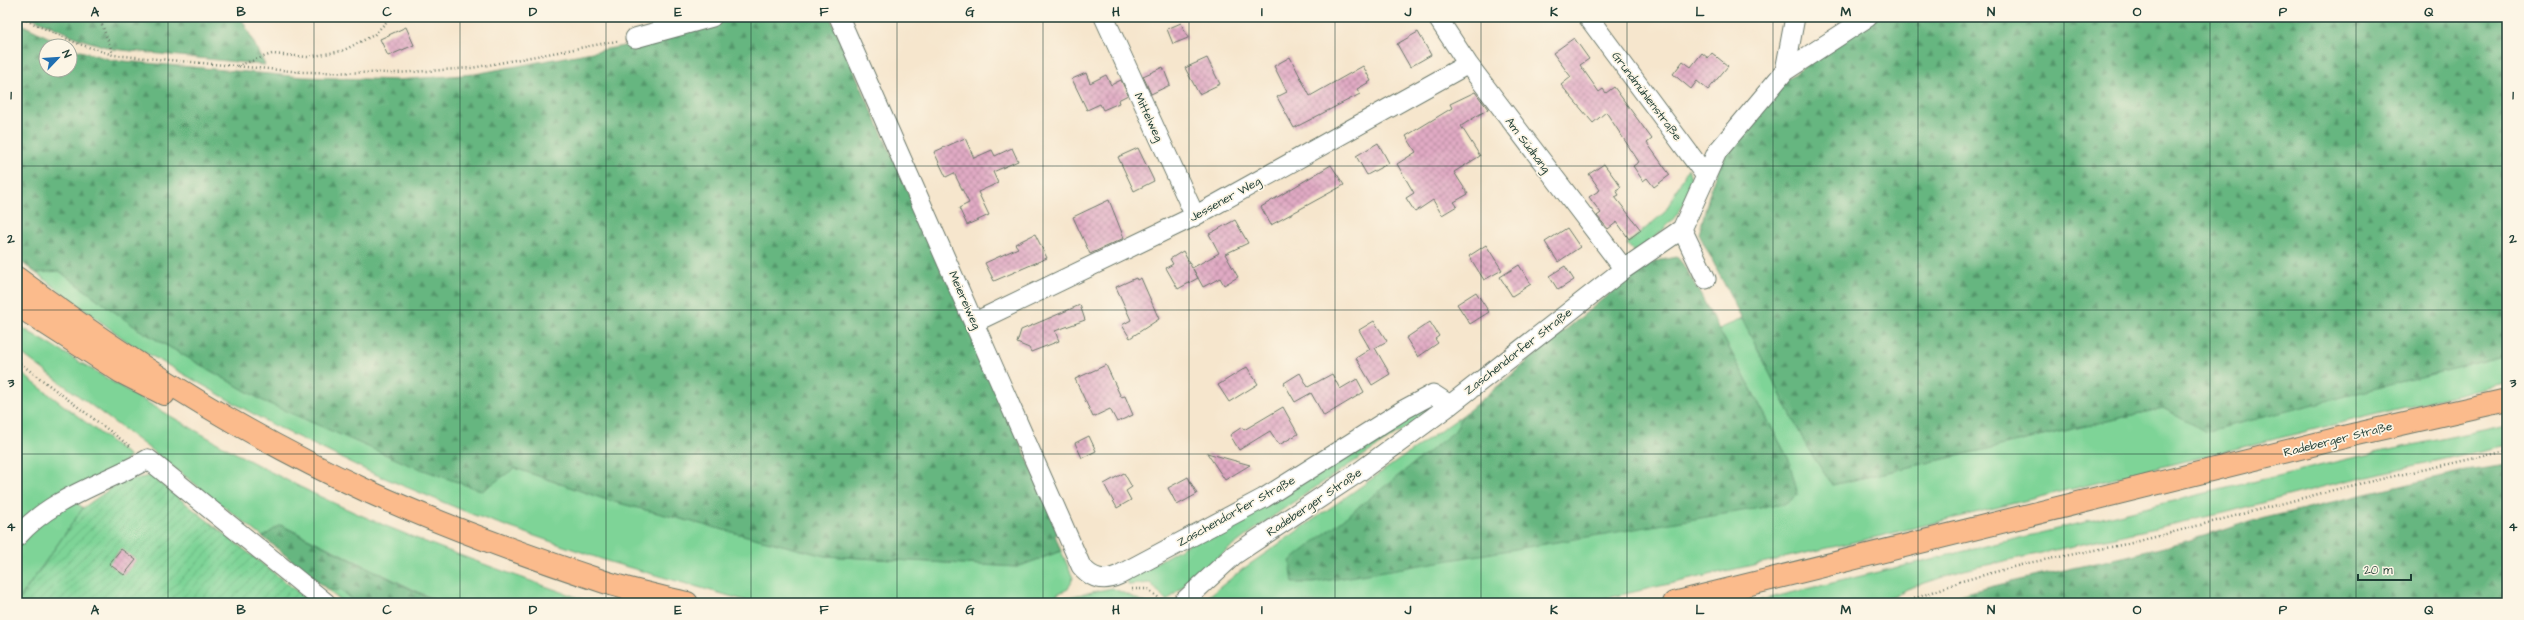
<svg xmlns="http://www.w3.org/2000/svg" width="2524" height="620" font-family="'Architects Daughter',sans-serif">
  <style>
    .green { fill: #7ed497; stroke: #4e8866 }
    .forest { fill: url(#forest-firs); stroke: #427a5a }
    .garden { fill: url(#garden-furrows); stroke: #4e8866 }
    .building { fill: url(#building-cross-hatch) }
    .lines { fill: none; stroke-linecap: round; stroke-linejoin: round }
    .minor-casing { stroke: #6a786a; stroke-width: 21 }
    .highway-casing { stroke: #6a786a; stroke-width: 24 }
    .path { stroke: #6a786a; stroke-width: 2.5; stroke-dasharray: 1 3; stroke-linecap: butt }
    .minor { stroke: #fff; stroke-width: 19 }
    .highway { stroke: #fbbb8c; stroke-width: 22 }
    .grid { fill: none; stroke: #1f3d34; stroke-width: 1; stroke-opacity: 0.55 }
    .labels { text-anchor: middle; stroke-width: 3.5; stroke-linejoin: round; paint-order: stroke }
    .street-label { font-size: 12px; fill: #1f3d34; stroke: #fcf5e5 }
    .neatline { fill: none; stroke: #1f3d34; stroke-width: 1.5 }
    .grid-label { font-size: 13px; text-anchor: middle; font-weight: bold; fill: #1f3d34 }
  </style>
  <defs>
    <pattern id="forest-firs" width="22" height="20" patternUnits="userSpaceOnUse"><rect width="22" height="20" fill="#66b680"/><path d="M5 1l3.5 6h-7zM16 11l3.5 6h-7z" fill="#53956a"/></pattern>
    <pattern id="garden-furrows" width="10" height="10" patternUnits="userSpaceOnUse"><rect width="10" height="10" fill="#7ed497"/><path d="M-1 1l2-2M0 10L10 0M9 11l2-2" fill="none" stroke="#67ad7c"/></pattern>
    <pattern id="building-cross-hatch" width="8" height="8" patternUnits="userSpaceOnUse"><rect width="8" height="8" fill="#e1aac4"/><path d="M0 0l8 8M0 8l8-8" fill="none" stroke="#b68ca0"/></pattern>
  </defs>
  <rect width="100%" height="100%" fill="#fcf5e5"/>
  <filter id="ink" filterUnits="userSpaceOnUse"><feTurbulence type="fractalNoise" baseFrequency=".025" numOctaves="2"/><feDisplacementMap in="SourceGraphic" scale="8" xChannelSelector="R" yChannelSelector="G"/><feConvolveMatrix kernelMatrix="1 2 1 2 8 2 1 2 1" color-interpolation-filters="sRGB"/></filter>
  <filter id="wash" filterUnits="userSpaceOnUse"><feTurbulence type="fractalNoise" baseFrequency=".012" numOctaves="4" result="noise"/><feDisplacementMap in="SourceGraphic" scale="16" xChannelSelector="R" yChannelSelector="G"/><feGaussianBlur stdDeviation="0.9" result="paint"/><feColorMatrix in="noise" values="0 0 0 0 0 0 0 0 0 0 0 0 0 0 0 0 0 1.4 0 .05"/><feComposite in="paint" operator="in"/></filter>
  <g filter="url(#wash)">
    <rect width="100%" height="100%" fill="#f6e6cd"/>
    <path class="green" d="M 1688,168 L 1693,185 C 1680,218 1662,232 1635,253 L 1627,244 L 1665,212 Z
      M 59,271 L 138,329 L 265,402 L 515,468 L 607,500 L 825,556 L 1017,567 L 1061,551 L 1073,578 L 1068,589 L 1057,594 L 1058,599 L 1112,588 L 1146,603 L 754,603 L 610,562 L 474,515 L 370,472 L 271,424 L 129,343 L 36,273 Z
      M 1742,319 L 1807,447 L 1832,485 L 2163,408 L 2205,431 L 2507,355 L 2507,382 L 1881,536 L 1585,603 L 1200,603 L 1243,569 L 1463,415 L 1455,431 L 1789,460 L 1719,329 Z
      M 17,325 C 129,390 239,462 358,514 C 435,548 514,575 593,603 L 441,603 L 281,525 L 263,537 L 150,449 L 17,350 Z
      M 17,370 L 130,456 L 120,466 L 73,500 L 83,508 L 17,602 Z
      M 1432,404 L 1436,408 C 1345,469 1248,526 1167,601 L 1150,583 L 1129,585 L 1126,580 Z
      M 2507,425 L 2507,445 L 2345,481 L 2223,513 L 1964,570 L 1907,589 L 1879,603 L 1749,603 L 2356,457 Z
      M 328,590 L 340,590 L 356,603 L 343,603 Z"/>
    <path class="forest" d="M 30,17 L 241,17 L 265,65 L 113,49 L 80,39 Z
      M 732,17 L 830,17 L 1060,532 L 1055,535 L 1061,551 L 1017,567 L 825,556 L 607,500 L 515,468 L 482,491 L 407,464 L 265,402 L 138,329 L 59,271 L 36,273 L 17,259 L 17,22 L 66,46 L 46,46 L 46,70 L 70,70 L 70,48 L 112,60 L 303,77 L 398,80 L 475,74 L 640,43 Z
      M 1877,17 L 2507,17 L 2507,355 L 2205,432 L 2163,408 L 1832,485 L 1807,447 L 1699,234 L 1712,184 L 1721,162 L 1741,131 L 1787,79 Z
      M 1677,257 L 1686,268 L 1789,460 L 1798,495 L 1784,504 L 1313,583 L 1293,583 L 1290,561 L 1455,431 L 1463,415 L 1646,263 Z
      M 2507,465 L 2507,603 L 1930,603 C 2034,572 2142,559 2244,523 L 2459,472 Z
      M 280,525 L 437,602 L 441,603 L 356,603 L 340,590 L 328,590 L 263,537 Z"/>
    <path class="garden" d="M 151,476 L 312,603 L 17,603 L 83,508 L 121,481 Z"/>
    <g id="blocks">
      <path class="building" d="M 1181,23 L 1188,38 L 1173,44 L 1167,29 Z
        M 406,27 L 414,45 L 388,56 L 380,39 Z
        M 1418,32 L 1431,55 L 1410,67 L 1397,44 Z
        M 1574,38 L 1589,59 L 1580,65 L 1599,92 L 1603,89 L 1606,93 L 1614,87 L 1652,139 L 1647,143 L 1670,175 L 1654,187 L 1647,178 L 1643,181 L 1633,166 L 1639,162 L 1606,112 L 1593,123 L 1561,85 L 1571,77 L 1553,53 Z
        M 1702,53 L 1708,58 L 1712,53 L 1728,66 L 1708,90 L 1697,81 L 1691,89 L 1673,74 L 1683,61 L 1691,67 Z
        M 1290,57 L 1310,96 L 1363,66 L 1371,81 L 1357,89 L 1360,94 L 1294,128 L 1277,97 L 1287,92 L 1274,66 Z
        M 1207,58 L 1220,84 L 1199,94 L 1185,68 Z
        M 1163,67 L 1170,85 L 1151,94 L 1143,76 Z
        M 1086,73 L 1090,83 L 1106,75 L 1111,85 L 1121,80 L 1128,95 L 1118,100 L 1119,103 L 1103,110 L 1100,104 L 1087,110 L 1072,79 Z
        M 1475,92 L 1488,109 L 1461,126 L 1480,156 L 1454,172 L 1468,194 L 1454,202 L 1457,206 L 1442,215 L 1433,200 L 1415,212 L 1406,198 L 1414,193 L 1397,164 L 1416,152 L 1406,136 L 1452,108 L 1450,104 Z
        M 965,138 L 974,158 L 992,150 L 995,156 L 1012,148 L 1018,161 L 993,172 L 998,183 L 978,192 L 989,215 L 967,225 L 959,208 L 969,203 L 954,173 L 946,177 L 934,152 Z
        M 1378,143 L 1389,163 L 1367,175 L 1356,156 Z
        M 1138,148 L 1154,181 L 1134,191 L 1118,157 Z
        M 1604,164 L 1621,187 L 1616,190 L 1619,195 L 1615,197 L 1641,230 L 1629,239 L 1617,222 L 1608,229 L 1597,216 L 1601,213 L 1589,197 L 1600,190 L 1589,174 Z
        M 1331,165 L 1344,185 L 1271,225 L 1261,207 Z
        M 1109,200 L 1124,238 L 1090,254 L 1073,217 Z
        M 1235,220 L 1248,243 L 1225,254 L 1238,277 L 1224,285 L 1220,278 L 1203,287 L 1193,269 L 1198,278 L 1178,289 L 1166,268 L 1173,264 L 1170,259 L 1183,251 L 1192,268 L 1219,253 L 1209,234 Z
        M 1567,228 L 1580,247 L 1558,262 L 1545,242 Z
        M 1035,234 L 1047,258 L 994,281 L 985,263 L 1018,248 L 1015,244 Z
        M 1486,245 L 1502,270 L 1484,280 L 1469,256 Z
        M 1519,265 L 1531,284 L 1512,296 L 1500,277 Z
        M 1565,266 L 1574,280 L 1558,290 L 1549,276 Z
        M 1136,278 L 1137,280 L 1141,278 L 1159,319 L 1130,338 L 1122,325 L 1131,320 L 1116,287 Z
        M 1476,292 L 1489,312 L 1470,324 L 1457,304 Z
        M 1080,305 L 1085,320 L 1055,331 L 1059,341 L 1031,352 L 1029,348 L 1017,343 L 1021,330 Z
        M 1374,321 L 1387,341 L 1375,348 L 1390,374 L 1372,385 L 1356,358 L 1370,349 L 1359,330 Z
        M 1430,322 L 1439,336 L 1435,339 L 1438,343 L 1418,357 L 1406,338 Z
        M 1106,365 L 1121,397 L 1125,396 L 1133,415 L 1117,422 L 1110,409 L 1093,417 L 1075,379 Z
        M 1247,367 L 1258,384 L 1229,402 L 1218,385 Z
        M 1300,373 L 1308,387 L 1332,374 L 1340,389 L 1357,379 L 1364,392 L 1324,416 L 1311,393 L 1295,402 L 1284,383 Z
        M 1283,407 L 1298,434 L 1279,445 L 1270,431 L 1239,450 L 1230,435 L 1242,427 L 1244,430 Z
        M 1089,436 L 1096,451 L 1082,458 L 1075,443 Z
        M 1207,453 L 1250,465 L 1225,480 Z
        M 1124,473 L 1132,487 L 1126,491 L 1131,500 L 1117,508 L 1104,484 Z
        M 1188,477 L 1197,494 L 1177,505 L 1168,488 Z
        M 121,549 L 136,560 L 124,575 L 109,564 Z"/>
    </g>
  </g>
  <g filter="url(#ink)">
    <use href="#blocks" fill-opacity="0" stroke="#6a786a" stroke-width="1"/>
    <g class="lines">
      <defs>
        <path id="minor" d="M 839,17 L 1081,566 C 1092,579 1104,582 1119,575 L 1264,498 L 1405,409 L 1433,394 L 1450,405
          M 1104,17 L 1195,216
          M 1437,17 L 1468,64 L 1624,269
          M 1588,17 L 1706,176
          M 635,38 L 712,17
          M 1785,71 L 1795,17
          M 1682,229 L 1706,279
          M 975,322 L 1195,216 L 1468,64
          M 17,537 C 52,497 103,484 148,459 L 326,603
          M 1182,603 L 1234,555 L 1359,472 L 1450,405 L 1624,269 L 1682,229 L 1717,152 L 1785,71 L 1868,17"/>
        <path id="highway" d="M 17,278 C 126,360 243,434 367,491 C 442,525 521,554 599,580 C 627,590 658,596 687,603
          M 17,305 L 121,372 L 164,394
          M 1674,603 L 2348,436 L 2507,400"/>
      </defs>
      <use href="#minor" class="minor-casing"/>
      <use href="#highway" class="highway-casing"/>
      <path class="path" d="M 19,17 L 79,44 L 113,55 L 302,72 L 396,73 L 472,68 L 617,41
        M 99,17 L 113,54
        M 237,66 L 272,54 L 308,57 L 342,51 L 374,35 L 389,19
        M 17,361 L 131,447
        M 1132,589 L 1148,589 L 1165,603
        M 1903,603 L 1962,581 L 2028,563 L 2132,543 L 2341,488 L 2507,451"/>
      <use href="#minor" class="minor"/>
      <use href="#highway" class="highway"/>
    </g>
  </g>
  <path class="grid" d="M 168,17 L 168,603M 314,17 L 314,603M 460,17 L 460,603M 606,17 L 606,603M 751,17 L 751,603M 897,17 L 897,603M 1043,17 L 1043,603M 1189,17 L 1189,603M 1335,17 L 1335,603M 1481,17 L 1481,603M 1627,17 L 1627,603M 1773,17 L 1773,603M 1918,17 L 1918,603M 2064,17 L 2064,603M 2210,17 L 2210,603M 2356,17 L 2356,603M 17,166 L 2507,166M 17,310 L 2507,310M 17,454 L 2507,454"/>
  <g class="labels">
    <g class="street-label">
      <text transform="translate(1647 96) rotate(53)" y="4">Grundmühlenstraße</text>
      <text transform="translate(1149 117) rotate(65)" y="4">Mittelweg</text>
      <text transform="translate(1528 145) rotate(53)" y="4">Am Südhang</text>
      <text transform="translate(1225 199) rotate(-29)" y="4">Jessener Weg</text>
      <text transform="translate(965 300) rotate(66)" y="4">Meiereiweg</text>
      <text transform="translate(1518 351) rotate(-38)" y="4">Zaschendorfer Straße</text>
      <text transform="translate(2338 439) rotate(-14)" y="4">Radeberger Straße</text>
      <text transform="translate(1314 502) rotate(-34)" y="4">Radeberger Straße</text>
      <text transform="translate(1236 511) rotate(-29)" y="4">Zaschendorfer Straße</text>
    </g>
  </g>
  <rect width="2524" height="620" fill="none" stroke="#fcf5e5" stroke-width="44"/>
  <g transform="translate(58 58) rotate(65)"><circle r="19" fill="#fcf5e5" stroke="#a4ab9e"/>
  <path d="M0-3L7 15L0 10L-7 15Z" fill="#1f6fb2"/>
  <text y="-6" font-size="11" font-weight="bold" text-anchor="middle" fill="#1f3d34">N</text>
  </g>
  <path d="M2358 574v6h53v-6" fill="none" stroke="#1f3d34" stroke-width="2"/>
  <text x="2364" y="574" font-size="12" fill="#1f3d34" stroke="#fcf5e5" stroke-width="3" paint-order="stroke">20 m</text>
  <rect x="22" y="22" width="2480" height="576" class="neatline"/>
  <g class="grid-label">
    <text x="95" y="16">A</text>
    <text x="241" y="16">B</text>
    <text x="387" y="16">C</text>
    <text x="533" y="16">D</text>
    <text x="678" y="16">E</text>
    <text x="824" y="16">F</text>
    <text x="970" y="16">G</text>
    <text x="1116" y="16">H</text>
    <text x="1262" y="16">I</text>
    <text x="1408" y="16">J</text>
    <text x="1554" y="16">K</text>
    <text x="1700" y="16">L</text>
    <text x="1846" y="16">M</text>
    <text x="1991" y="16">N</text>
    <text x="2137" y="16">O</text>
    <text x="2283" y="16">P</text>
    <text x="2429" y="16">Q</text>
    <text x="11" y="99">1</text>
    <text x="2513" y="99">1</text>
    <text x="11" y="243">2</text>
    <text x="2513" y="243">2</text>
    <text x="11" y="387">3</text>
    <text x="2513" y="387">3</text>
    <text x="11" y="531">4</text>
    <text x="2513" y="531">4</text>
    <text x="95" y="614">A</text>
    <text x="241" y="614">B</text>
    <text x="387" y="614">C</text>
    <text x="533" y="614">D</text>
    <text x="678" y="614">E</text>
    <text x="824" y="614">F</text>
    <text x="970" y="614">G</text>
    <text x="1116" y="614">H</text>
    <text x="1262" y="614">I</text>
    <text x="1408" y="614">J</text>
    <text x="1554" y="614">K</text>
    <text x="1700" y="614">L</text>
    <text x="1846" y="614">M</text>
    <text x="1991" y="614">N</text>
    <text x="2137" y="614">O</text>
    <text x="2283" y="614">P</text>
    <text x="2429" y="614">Q</text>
  </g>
</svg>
